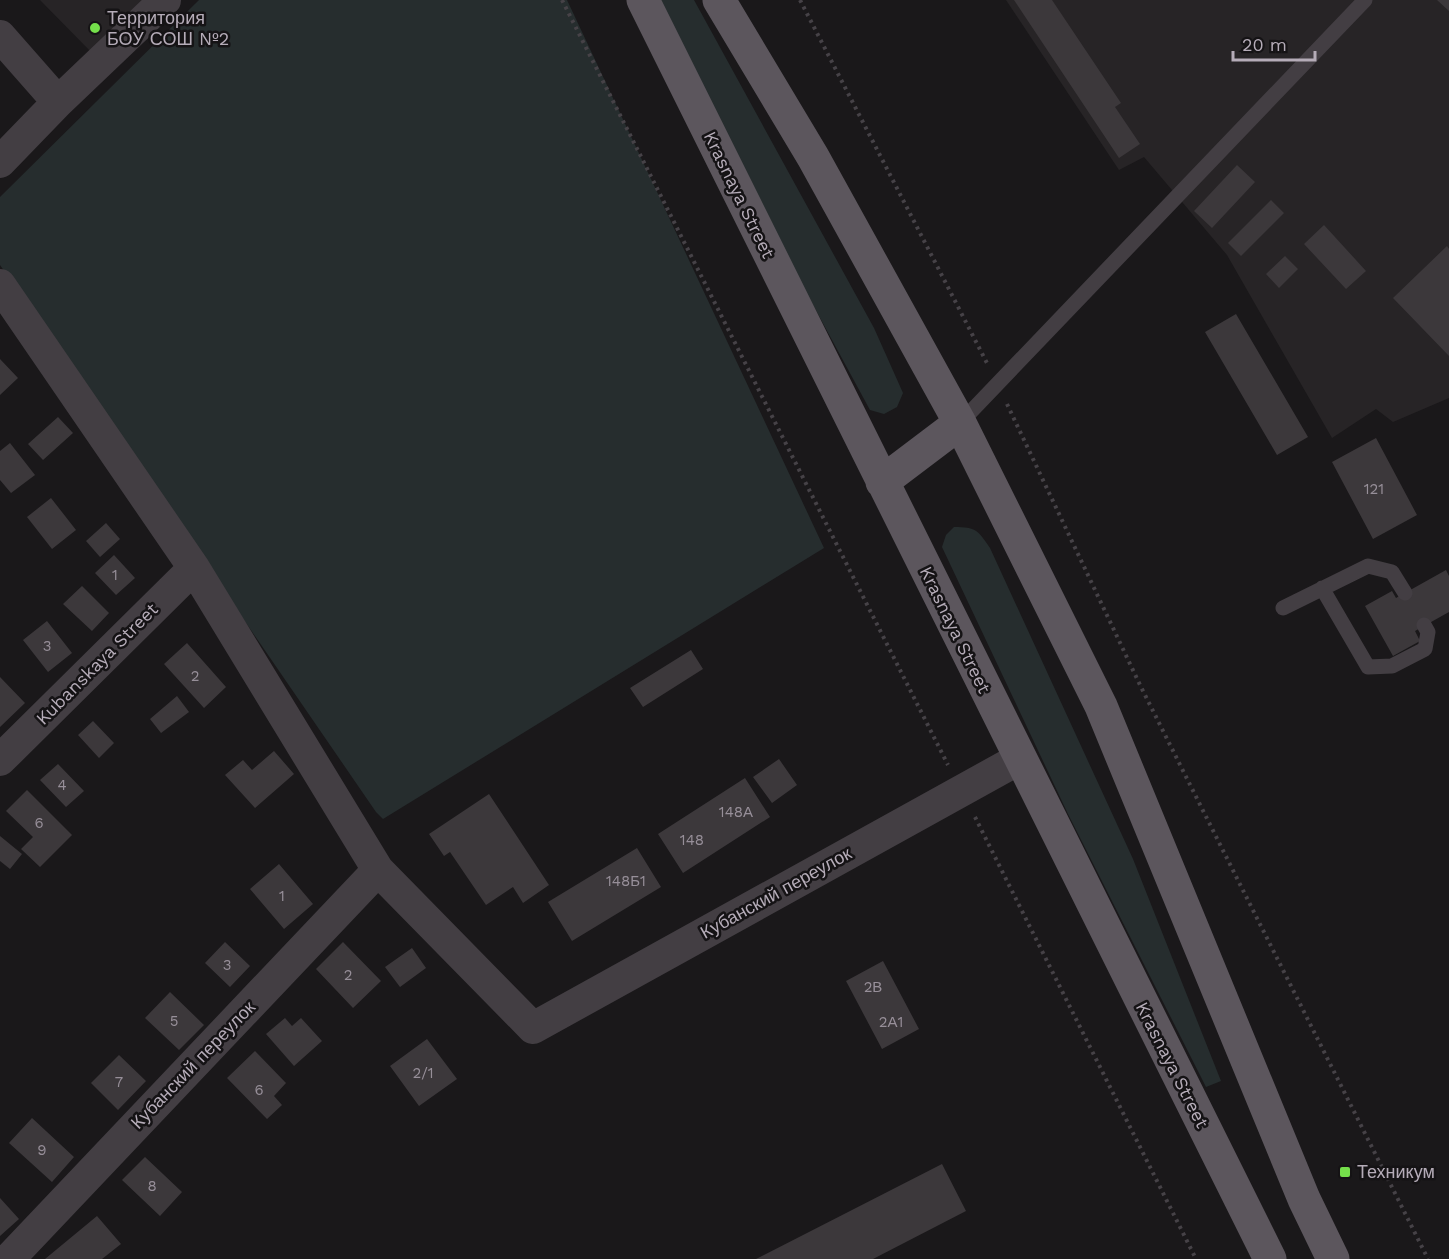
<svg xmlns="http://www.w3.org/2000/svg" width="1449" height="1259" font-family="'Work Sans',sans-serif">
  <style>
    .built { fill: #272426 }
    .green { fill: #262d2e }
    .building { fill: #3c383b }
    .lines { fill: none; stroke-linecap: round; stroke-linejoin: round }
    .path { stroke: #464247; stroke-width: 4; stroke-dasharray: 3 4.5; stroke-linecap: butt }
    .lane { stroke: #433e43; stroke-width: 15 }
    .street { stroke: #433e43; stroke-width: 32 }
    .primary { stroke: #5c565d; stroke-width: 33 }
    .poi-dot { fill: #75df4b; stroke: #151315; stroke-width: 2 }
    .labels { text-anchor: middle; stroke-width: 5; stroke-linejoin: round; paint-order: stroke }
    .number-label { font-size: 15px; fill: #978f99 }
    .poi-label { font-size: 18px; fill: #b5acb8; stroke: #151315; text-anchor: start }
    .street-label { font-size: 18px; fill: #b5acb8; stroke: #151315 }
  </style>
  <rect width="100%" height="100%" fill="#1a181a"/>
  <path class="built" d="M 40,0 L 151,0 L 95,56 Z
    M 1006,0 L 1449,0 L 1449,398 L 1393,422 L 1376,409 L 1332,438 L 1227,255 L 1144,157 L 1119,170 Z"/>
  <path class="green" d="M 199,0 L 567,0 L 824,548 L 383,819 L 376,812 L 0,265 L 0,197 Z
    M 658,0 L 694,0 L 874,328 L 903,393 L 897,407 L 884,414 L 870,410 L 723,139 Z
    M 954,527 C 976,527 978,530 990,548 L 1133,859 L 1221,1081 L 1206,1087 L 1068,814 L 942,547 L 946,535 Z"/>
  <path class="building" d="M 1014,0 L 1052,0 L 1121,103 L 1115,107 L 1140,144 L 1119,158 Z
    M 1437,0 L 1449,0 L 1449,11 Z
    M 1237,165 L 1255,182 L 1212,228 L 1194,211 Z
    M 1271,200 L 1284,213 L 1241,256 L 1228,243 Z
    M 1324,225 L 1366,271 L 1346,289 L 1304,244 Z
    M 1447,246 L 1449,249 L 1449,356 L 1393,298 Z
    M 1285,256 L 1298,269 L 1279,288 L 1266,274 Z
    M 1236,314 L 1308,437 L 1277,455 L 1205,332 Z
    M 0,359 L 18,378 L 0,395 Z
    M 58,417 L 73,433 L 43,460 L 28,444 Z
    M 1376,438 L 1417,515 L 1373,539 L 1332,462 Z
    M 10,443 L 35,475 L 11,493 L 0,480 L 0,451 Z
    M 51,498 L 76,530 L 52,549 L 27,517 Z
    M 106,523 L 120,539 L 100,557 L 86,541 Z
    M 114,555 L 135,578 L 116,595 L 95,573 Z
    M 1446,570 L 1449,576 L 1449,612 L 1415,631 L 1420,641 L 1393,656 L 1365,606 L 1392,591 L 1396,598 Z
    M 82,586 L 109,613 L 92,631 L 63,604 Z
    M 47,621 L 72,653 L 48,672 L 23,640 Z
    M 187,643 L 226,687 L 204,708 L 164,664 Z
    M 691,650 L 703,669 L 643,707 L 630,688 Z
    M 0,677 L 25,703 L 0,727 Z
    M 177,696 L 189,712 L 161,733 L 150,719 Z
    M 93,721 L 114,743 L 99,758 L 78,735 Z
    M 274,751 L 294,774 L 255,808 L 225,775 L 243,760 L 252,770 Z
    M 779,759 L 797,785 L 772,803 L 753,777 Z
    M 58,764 L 84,791 L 66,807 L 40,780 Z
    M 745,778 L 770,817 L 683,873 L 658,834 Z
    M 27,790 L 72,835 L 40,867 L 21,849 L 33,837 L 6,811 Z
    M 489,794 L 549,885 L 523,903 L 513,887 L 486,905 L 450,852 L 444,856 L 429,834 Z
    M 0,836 L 22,854 L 10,869 L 0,861 Z
    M 637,848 L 661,887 L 572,941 L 548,902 Z
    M 279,864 L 313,904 L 284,929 L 250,889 Z
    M 225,942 L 250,966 L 230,987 L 205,963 Z
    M 343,942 L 381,981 L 353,1008 L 316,969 Z
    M 412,948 L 426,968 L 400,987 L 385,967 Z
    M 883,961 L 919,1029 L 882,1049 L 846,981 Z
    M 170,992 L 204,1025 L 179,1050 L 145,1018 Z
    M 285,1018 L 292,1026 L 301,1018 L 322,1041 L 294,1066 L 266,1034 Z
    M 427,1039 L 457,1079 L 419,1106 L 390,1066 Z
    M 255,1051 L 286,1083 L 274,1096 L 282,1105 L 267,1119 L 227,1078 Z
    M 119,1055 L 146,1081 L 118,1110 L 91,1083 Z
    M 32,1118 L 74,1157 L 52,1182 L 9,1143 Z
    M 145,1157 L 182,1192 L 160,1216 L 122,1180 Z
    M 942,1164 L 966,1211 L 873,1259 L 756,1259 Z
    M 0,1198 L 19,1219 L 0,1236 Z
    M 97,1216 L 121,1244 L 102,1259 L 45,1259 Z"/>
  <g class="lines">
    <path class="path" d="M 562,0 L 948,765
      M 800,0 L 988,365
      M 1007,404 L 1140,685 L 1428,1259
      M 975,817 L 1196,1259"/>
    <path class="lane" d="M 960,423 L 1365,0
      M 1322,588 L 1368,667 L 1392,666 L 1425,649 L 1428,632 L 1424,625
      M 1283,608 L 1368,566 L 1392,572 L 1405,593"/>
    <path class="street" d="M 0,36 L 58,102
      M 0,162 L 58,102 L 165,0
      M 0,285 L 194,568 L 378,870 L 533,1028 L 1019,759
      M 0,760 L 194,568
      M 9,1259 L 378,870"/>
    <path class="primary" d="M 643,0 L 1270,1259
      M 719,0 L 813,157 L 960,423 L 1101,706 L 1304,1199 L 1333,1259
      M 882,482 L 960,423"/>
  </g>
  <g class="poi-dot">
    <circle cx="95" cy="28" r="6"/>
    <rect x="1339" y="1166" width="12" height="12" rx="3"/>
  </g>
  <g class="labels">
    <g class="number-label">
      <text x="1374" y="494">121</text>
      <text x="115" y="580">1</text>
      <text x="47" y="651">3</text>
      <text x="195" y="681">2</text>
      <text x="62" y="790">4</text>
      <text x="736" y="817">148А</text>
      <text x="39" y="828">6</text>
      <text x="692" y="845">148</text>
      <text x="626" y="886">148Б1</text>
      <text x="282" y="901">1</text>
      <text x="227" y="970">3</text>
      <text x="348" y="980">2</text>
      <text x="873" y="992">2В</text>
      <text x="174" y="1026">5</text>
      <text x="891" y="1027">2А1</text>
      <text x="423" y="1078">2/1</text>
      <text x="119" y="1087">7</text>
      <text x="259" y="1095">6</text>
      <text x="42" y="1155">9</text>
      <text x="152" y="1191">8</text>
    </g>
    <g class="poi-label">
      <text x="107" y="24">Территория<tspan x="107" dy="21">БОУ СОШ №2</tspan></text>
      <text x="1357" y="1178">Техникум</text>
    </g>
    <g class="street-label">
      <text transform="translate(739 195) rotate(64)" y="6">Krasnaya Street</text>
      <text transform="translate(955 630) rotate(64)" y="6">Krasnaya Street</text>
      <text transform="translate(97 664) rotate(-45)" y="6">Kubanskaya Street</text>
      <text transform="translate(776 893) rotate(-29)" y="6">Кубанский переулок</text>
      <text transform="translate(193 1065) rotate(-46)" y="6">Кубанский переулок</text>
      <text transform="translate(1172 1065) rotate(63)" y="6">Krasnaya Street</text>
    </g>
  </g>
  <path d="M1233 51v9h82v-9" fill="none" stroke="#b5acb8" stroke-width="3"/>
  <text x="1242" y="51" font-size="18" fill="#b5acb8" stroke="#151315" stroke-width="4.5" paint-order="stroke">20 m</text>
</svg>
